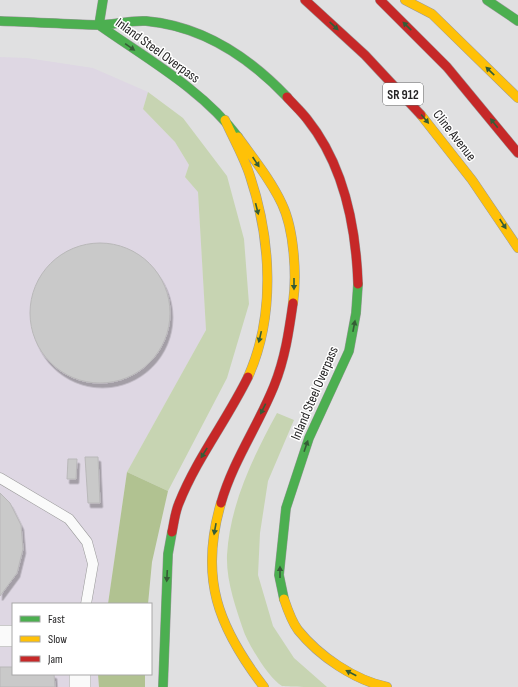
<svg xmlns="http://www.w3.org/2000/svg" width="518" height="687" font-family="'Sofia Sans Condensed',sans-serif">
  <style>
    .industrial { fill: #ded7e3 }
    .green { fill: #c7d4b2 }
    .forest { fill: #b1c291 }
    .building { fill: #c9c9c9; stroke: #b9b8b9; filter: url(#shadow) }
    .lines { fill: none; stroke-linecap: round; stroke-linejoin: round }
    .lane-casing { stroke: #9a9a9a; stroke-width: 11 }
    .street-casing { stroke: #9a9a9a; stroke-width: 22 }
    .fast-casing { stroke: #9a9a9a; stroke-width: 10 }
    .slow-casing { stroke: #9a9a9a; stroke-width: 10 }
    .jam-casing { stroke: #9a9a9a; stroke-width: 10 }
    .lane { stroke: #fafafa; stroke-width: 10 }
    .street { stroke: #fafafa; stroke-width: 21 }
    .fast { stroke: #4caf50; stroke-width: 9 }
    .slow { stroke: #ffc107; stroke-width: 9 }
    .jam { stroke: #c62828; stroke-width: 9 }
    .oneway { fill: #355c36 }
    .labels { text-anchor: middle; stroke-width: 3; stroke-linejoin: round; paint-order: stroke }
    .shield { fill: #fff; stroke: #666; stroke-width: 1 }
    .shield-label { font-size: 13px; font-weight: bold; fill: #252425 }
    .street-label { font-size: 14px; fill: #252425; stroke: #fff }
  </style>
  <defs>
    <filter id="shadow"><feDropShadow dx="2.5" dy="4.5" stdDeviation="0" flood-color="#0004"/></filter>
  </defs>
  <rect width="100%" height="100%" fill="#e0e0e1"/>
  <path class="industrial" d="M 0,57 L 27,58 L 93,68 L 148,92 L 143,109 L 175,142 L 189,165 L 185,177 L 198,191 L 206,330 L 127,472 L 108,604 L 13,604 L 13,674 L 98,674 L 99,687 L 0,687 Z"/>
  <path class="green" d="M 148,92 L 183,118 L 227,176 L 244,239 L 249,304 L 227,378 L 168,491 L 127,472 L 206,330 L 198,192 L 185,177 L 189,165 L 175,142 L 143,109 Z
    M 277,413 L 294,420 L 268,481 L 260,533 L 258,575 L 273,626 L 294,658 L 327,687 C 318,687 289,687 282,686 C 269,679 249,645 244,632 C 236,608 226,581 227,555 C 230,504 253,457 277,413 Z"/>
  <path class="forest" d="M 127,472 L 168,491 L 152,562 L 148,604 L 108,604 Z
    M 98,674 L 145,674 L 145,687 L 99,687 Z"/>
  <path class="building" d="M30 313a70 70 0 1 1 140 0a70 70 0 1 1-140 0Z
    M 85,457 L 98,457 L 100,503 L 88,503 Z
    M 68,459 L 77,459 L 76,479 L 67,479 Z
    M 0,493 L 10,503 L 21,525 L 23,549 L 17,573 L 0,596 Z
    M 0,667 L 13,667 L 13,674 L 54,674 L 55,687 L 0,687 Z"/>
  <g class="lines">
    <defs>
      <path id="lane" d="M 0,478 L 69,519 L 87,542 L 93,564 L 86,604"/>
      <path id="street" d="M 0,636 L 13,636
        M 80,687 L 80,674"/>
      <path id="fast" d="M 487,0 L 518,21
        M 0,21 C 32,22 65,24 97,25 C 113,25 130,20 146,21 C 202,26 249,57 287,97
        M 99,25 C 147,59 203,90 238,137
        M 99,25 L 103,0
        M 284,599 L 279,575 L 286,508 L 309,438 L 349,351 L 356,313 L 358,284
        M 163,687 L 168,554 L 172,532"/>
      <path id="slow" d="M 405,0 L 432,14 L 518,98
        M 421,115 L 472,180 L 518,248
        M 225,120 C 233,138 244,157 250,176 C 271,239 276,315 248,377
        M 238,137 C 253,158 271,180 282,204 C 294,229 297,275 293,303
        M 221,503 C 199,578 218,627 264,687
        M 284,599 C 287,608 292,622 298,630 C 319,656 354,680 387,687"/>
      <path id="jam" d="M 305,0 L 365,55 L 421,115
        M 380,0 L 447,67 L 518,153
        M 287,97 C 293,104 301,111 307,119 C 344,165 356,227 358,284
        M 221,503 C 233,461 258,426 274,386 C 285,359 289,331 293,303
        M 172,532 C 174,523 175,512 179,503 C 197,458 227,420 248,377"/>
    </defs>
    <use href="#lane" class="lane-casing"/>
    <use href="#street" class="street-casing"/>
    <use href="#fast" class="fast-casing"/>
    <use href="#slow" class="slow-casing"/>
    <use href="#jam" class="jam-casing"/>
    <use href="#lane" class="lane"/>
    <use href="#street" class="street"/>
    <use href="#fast" class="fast"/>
    <use href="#slow" class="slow"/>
    <use href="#jam" class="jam"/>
  </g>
  <defs><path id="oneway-solid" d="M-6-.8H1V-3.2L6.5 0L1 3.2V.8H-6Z"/></defs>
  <g class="oneway">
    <use href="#oneway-solid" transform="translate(334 26) rotate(43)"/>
    <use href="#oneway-solid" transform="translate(407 26) rotate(-136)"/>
    <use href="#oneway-solid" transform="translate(130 47) rotate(35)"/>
    <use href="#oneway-solid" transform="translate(490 71) rotate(-136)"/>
    <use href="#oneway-solid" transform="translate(425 119) rotate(50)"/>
    <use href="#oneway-solid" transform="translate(494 123) rotate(-129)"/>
    <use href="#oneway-solid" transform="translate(256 162) rotate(56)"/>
    <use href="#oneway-solid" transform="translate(257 209) rotate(76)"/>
    <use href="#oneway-solid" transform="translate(503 224) rotate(57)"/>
    <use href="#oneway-solid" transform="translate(294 284) rotate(90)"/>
    <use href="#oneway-solid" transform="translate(354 326) rotate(-79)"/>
    <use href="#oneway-solid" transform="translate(260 337) rotate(103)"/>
    <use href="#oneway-solid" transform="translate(263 409) rotate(116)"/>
    <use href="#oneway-solid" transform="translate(306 446) rotate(-71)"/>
    <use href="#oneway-solid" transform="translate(204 453) rotate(122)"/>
    <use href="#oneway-solid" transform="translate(215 529) rotate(100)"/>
    <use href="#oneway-solid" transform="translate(280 572) rotate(-90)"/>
    <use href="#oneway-solid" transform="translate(167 576) rotate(93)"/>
    <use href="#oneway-solid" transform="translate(351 673) rotate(-153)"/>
  </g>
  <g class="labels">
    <rect class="shield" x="383" y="83" width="40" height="22" rx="3"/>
    <g class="shield-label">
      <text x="403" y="99">SR 912</text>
    </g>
    <g class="street-label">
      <text transform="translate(158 50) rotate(36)" y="5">Inland Steel Overpass</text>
      <text transform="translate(455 135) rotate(52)" y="5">Cline Avenue</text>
      <text transform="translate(314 393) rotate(-67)" y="5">Inland Steel Overpass</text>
    </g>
  </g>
  <rect x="12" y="603" width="140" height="72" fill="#ffffff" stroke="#a8a7a8"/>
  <rect x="20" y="616" width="20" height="6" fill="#4caf50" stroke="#a8a7a8"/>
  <text x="48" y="623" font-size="12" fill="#252425">Fast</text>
  <rect x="20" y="636" width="20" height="6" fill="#ffc107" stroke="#a8a7a8"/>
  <text x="48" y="643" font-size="12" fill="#252425">Slow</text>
  <rect x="20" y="656" width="20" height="6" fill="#c62828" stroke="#a8a7a8"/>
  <text x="48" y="663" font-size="12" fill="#252425">Jam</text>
</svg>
